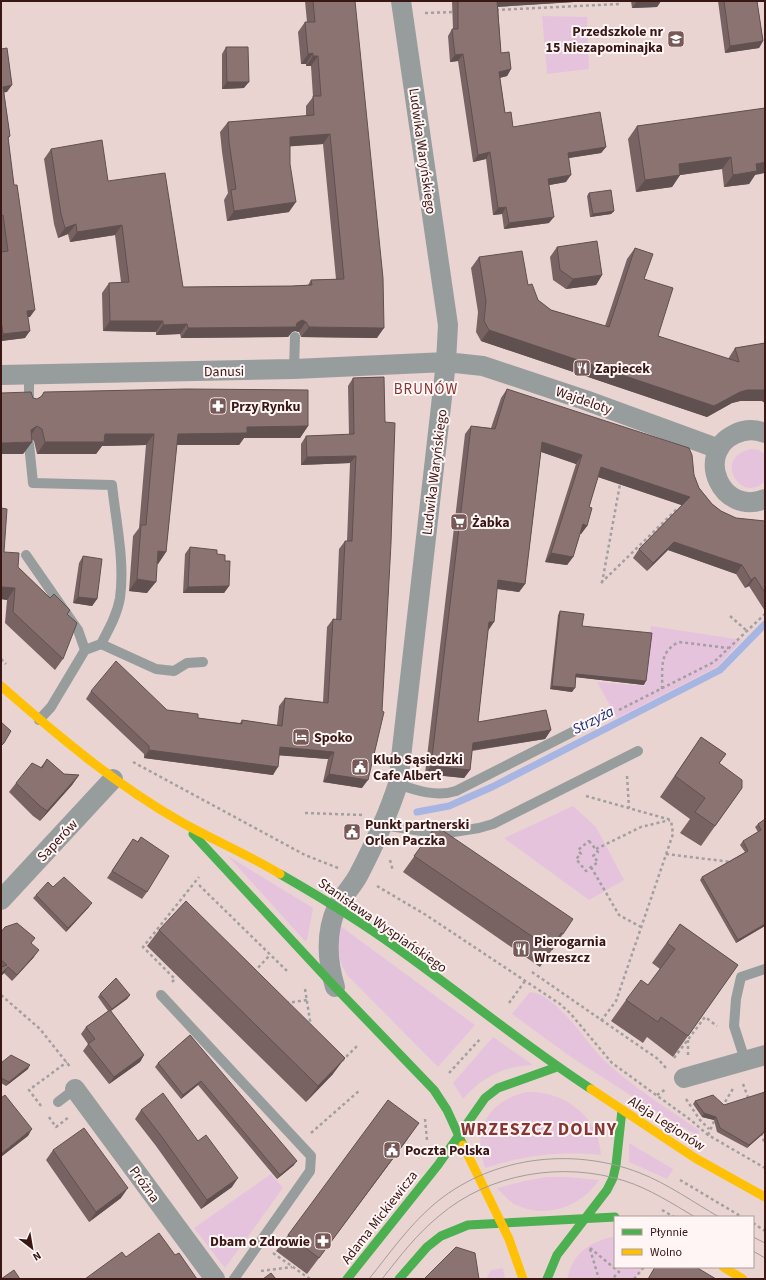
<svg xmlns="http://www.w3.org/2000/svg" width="766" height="1280" font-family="'Source Sans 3',sans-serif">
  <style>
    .green { fill: #e6c3dd }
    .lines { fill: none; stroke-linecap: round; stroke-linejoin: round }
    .stream { stroke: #a7b5e2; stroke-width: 7 }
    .path { stroke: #a29f9f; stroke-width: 2.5; stroke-dasharray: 3 3; stroke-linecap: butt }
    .lane { stroke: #979d9d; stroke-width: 10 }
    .street { stroke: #979d9d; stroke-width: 20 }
    .fast { stroke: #4caf50; stroke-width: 9 }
    .slow { stroke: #ffc107; stroke-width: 9 }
    .tram { stroke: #a29c9b; stroke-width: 1 }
    .wall { fill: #786362 }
    .shaded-wall { fill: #615050 }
    .building { fill: #8b7372; stroke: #615050 }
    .labels { text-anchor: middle; stroke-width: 4; stroke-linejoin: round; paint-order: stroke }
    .poi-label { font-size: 14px; font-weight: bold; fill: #391715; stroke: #fff5f4; text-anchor: start }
    .street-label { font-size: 14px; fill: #391715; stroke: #fff5f4 }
    .neighbourhood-label { font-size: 15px; letter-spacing: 1px; fill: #853632; stroke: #fff5f4 }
    .water-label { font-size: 15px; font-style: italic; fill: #142e78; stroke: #fff5f4 }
    .district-label { font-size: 18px; font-weight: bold; letter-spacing: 1px; fill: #853632; stroke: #fff5f4 }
  </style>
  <rect width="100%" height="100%" fill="#e9d4d2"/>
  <path class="green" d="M 542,16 L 587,17 L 589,69 L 547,74 Z
    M 751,449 L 759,450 L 765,454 L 765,481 C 742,506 711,457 751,449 Z
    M 651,626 L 742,640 L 717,667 L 617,718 L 597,682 L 645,686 Z
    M 573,806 L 596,827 L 624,880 L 589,900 L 504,838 Z
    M 228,856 L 313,908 L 307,940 L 305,941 Z
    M 339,925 L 475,1025 L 438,1067 L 347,975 C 337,958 337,944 339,925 Z
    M 530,992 C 555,994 583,1037 599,1055 C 624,1082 668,1108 700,1131 L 697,1135 L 647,1106 L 571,1057 L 512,1014 Z
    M 493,1037 L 533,1065 C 504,1066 482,1077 463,1099 L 453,1083 Z
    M 526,1092 C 563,1090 599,1116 601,1155 C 559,1151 526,1155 485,1168 C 472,1130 487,1102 526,1092 Z
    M 629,1143 L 673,1169 L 667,1179 L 629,1162 Z
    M 271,1174 L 283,1188 L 225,1268 L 194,1228 Z
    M 547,1177 L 568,1177 L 599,1180 C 581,1207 546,1219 516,1205 C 508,1201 503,1194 497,1188 L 524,1181 Z
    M 612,1237 L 615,1237 L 615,1267 L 644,1267 L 634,1279 L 567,1279 C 573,1254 587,1243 612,1237 Z
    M 503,1268 L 505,1279 L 486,1279 L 491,1270 Z"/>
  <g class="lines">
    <path class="stream" d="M 417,812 L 449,806 L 492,787 L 720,670 L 765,624"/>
    <path class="path" d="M 496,10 L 619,4
      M 425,13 L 455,12
      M 601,583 L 677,509
      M 602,583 L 620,484
      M 730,616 L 747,631
      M 1,659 L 6,664
      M 662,689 C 663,669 658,652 679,642 L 728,648
      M 619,710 L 714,662 L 765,614
      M 133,762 L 305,855 L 338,868
      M 627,776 L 629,808
      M 586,796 L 671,820
      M 305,813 L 363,815
      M 589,841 L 598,852 L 593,856 L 598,862 L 586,871 L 576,859 L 581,854 L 578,850 Z
      M 596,849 L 641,827 L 670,820
      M 666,854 L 731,862
      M 390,860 L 393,871
      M 591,867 L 619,915 L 641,927
      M 199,885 L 287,971
      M 377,886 L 426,915 L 560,1004 L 570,1013 L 612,1063 L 692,1121 L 708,1135 L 765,1168
      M 254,972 L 270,955
      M 532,972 L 658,1059 L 666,1068
      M 172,982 L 175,979 L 143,947 L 199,877
      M 305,989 L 311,1027
      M 1,995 L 40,1029 L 71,1068
      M 286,1003 L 307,1000
      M 509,1003 L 525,981
      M 601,1021 L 616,1001 L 673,834 L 671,820
      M 688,1040 L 688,1055
      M 674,1058 L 705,1017 L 717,1026
      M 342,1061 L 357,1046
      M 449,1073 L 481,1038
      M 743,1084 L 749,1100
      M 657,1095 L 666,1089
      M 686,1099 L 700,1120 L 709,1129
      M 41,1106 L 29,1090 L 67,1062
      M 722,1107 L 734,1087
      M 49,1117 L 56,1127 L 69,1117
      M 425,1119 L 427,1140
      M 311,1133 L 360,1090
      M 761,1133 L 765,1144
      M 708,1135 L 715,1119
      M 680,1180 L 742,1217
      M 662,1210 L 674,1217
      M 753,1223 L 765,1231
      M 590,1248 L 619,1272 L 612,1279
      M 590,1249 L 599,1279
      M 273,1253 L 310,1279
      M 261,1271 L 292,1267
      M 634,1279 L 644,1267"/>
    <path class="lane" d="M 294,369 L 295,337
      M 29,404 L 29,374
      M 29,444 L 33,483 L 112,485 C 116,522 125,562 120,598 C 117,615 109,629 101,644 L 85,650
      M 26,555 L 78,630 L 85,650 L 51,707 L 39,720
      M 101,644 L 156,669 L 174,671 L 187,663 L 203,662
      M 398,784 C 417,791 437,797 456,791 L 604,716
      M 383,825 L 441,834 L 479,828 L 493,824 L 638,751
      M 161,995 L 311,1156 L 310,1171 L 234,1279
      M 745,1060 L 734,1026 L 736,999 L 741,977 L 765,969
      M 58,1102 L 75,1089"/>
    <path class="street" d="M 1,375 L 294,369 L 446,362 L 483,366 L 585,400 L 719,449
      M 765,433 C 755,429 745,429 735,434 C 694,453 721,517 765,499
      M 1,900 L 113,779
      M 335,987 C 327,960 325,933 337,907 C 343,895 353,886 359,874 C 374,845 388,815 398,784 L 446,362 L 448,325 L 401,1
      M 684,1078 L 765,1055
      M 75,1089 L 215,1279"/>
    <path class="fast" d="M 193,834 L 335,987 L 434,1090 L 447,1110 L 463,1145
      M 280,874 C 315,894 350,915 383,938 C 453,987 519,1042 591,1089
      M 347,1279 L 438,1165 L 485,1098 L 498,1088 L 557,1067
      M 399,1279 L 427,1247 L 441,1236 L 468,1225 L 615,1217
      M 547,1279 L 557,1255 L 607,1190 L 613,1178 L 616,1165 L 622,1110"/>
    <path class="slow" d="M 1,686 C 59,737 116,785 183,823 C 215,841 249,855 280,874
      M 591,1089 L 695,1158 L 765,1197
      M 463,1145 L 509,1239 L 523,1279
      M 723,1267 L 743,1279"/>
    <path class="tram" d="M 753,1237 L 765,1243
      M 753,1251 L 765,1258
      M 369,1279 C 389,1254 408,1227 432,1206 C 488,1157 571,1146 640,1173 C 668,1184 693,1202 719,1217
      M 382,1279 C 400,1256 417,1234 439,1216 C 489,1173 563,1161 625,1181 C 650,1189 673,1204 695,1217"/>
  </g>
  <path class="wall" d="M 305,1 L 355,1 L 377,338 L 301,337 L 299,332 L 295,331 L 292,332 L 288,337 L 181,338 L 180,334 L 156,335 L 156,332 L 103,331 L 102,293 L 109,283 L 121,282 L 115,235 L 70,242 L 68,234 L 58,238 L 54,224 L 44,159 L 51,149 L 108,181 L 183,287 L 292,286 L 308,285 L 311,280 L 336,279 L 323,144 L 290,146 L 289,212 L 227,221 L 224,200 L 228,193 L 222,152 L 220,132 L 228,122 L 306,116 L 306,106 L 313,97 L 311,66 L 306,66 L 306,64 L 301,64 L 298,32 L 305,22 L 307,22 Z
    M 452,1 L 590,1 L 498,7 L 501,53 L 511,69 L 507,76 L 500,78 L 505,113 L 513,127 L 606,147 L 601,153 L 568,158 L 566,182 L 549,185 L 549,223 L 504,229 L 502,214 L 493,215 L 486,159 L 473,162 L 458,61 L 450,62 L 448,36 L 452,29 L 453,29 Z
    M 631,1 L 661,1 L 657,7 L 632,8 Z
    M 718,1 L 757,1 L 763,41 L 759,48 L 725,53 Z
    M 226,47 L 244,88 L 222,89 L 222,54 Z
    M 1,49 L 7,92 L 4,92 L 10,136 L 8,139 L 30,317 L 28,317 L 25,338 L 1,341 L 1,252 L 2,252 L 1,245 Z
    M 765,108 L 755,175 L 749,184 L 724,187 L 722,169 L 680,175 L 672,187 L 636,192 L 628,139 L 637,126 Z
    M 589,193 L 614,211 L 611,214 L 590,217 L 587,196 Z
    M 557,247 L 602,275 L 596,285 L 566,289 L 553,280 L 550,257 Z
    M 635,248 L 644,279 L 658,336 L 728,359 L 735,348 L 765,343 L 765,403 L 762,401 L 740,401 L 732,403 L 707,417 L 481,341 L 476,332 L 478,312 L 471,268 L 479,257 L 528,285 L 538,300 L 551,310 L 605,326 L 627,259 Z
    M 384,377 L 362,788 L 323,782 L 328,759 L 279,755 L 273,775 L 144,758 L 144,754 L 86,699 L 91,691 L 198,718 L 240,723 L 242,720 L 277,725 L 279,706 L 285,698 L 323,702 L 327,627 L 333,619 L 336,620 L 339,549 L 345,541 L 347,541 L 350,463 L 301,465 L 301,444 L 306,436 L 349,435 L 348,386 L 353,378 Z
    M 507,389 L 694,475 L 699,488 L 712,504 L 721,511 L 736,518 L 765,521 L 765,611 L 749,586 L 745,588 L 736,574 L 668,550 L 647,571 L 633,558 L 639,549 L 682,505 L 598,477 L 589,507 L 587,526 L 581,534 L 580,534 L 573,557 L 567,565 L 545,562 L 576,464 L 541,452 L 525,584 L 519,592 L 497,589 L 488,631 L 478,722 L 551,730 L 545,739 L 472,751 L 470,770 L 464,778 L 425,774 L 465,434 L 471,426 L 491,428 L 501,398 Z
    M 44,392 L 308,426 L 300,438 L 244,438 L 239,445 L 176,445 L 166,552 L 158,564 L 157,564 L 147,593 L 129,591 L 133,536 L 139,528 L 146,445 L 102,446 L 96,454 L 37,454 L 34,441 L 31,439 L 32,442 L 23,454 L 33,398 L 37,399 L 40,398 Z
    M 1,508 L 4,552 L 18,567 L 50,598 L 70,610 L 67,614 L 63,659 L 55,670 L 5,623 L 7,600 L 1,599 Z
    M 190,547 L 225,561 L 229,586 L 224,593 L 183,593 L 185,554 Z
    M 83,556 L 97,599 L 92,606 L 73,603 L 79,563 Z
    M 560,611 L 582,626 L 644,685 L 576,677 L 572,692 L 550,689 L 558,615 Z
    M 701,737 L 726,754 L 719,764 L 742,788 L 701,846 L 680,833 L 690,819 L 660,797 Z
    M 47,759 L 64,774 L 79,775 L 72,785 L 40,821 L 33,816 L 9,792 L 16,783 L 41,767 Z
    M 765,819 L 765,926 L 736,943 L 700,880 L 702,877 L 745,852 L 740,845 L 743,841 L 758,832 L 755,827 L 758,824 Z
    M 436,826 L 563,934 L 540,967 L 403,872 Z
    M 141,837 L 147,892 L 142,899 L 107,878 L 129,845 L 137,842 Z
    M 53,887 L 89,907 L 66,932 L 33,898 L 36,895 Z
    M 680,924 L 738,965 L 673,1057 L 647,1037 L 643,1043 L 611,1021 L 626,1000 L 648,985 L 660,969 L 652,963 Z
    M 159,930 L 333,1074 L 306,1102 L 147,946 Z
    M 1,932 L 31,943 L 34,957 L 12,981 L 4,973 L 1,976 Z
    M 100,994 L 130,995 L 127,999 L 111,1011 L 144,1055 L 140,1062 L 109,1084 L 83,1051 L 88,1044 L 81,1034 L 86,1027 L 108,1011 L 98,997 Z
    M 190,1035 L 294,1165 L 277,1179 L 198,1085 L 181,1099 L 155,1067 L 158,1063 Z
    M 1,1063 L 28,1069 L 6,1086 L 1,1083 Z
    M 695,1101 L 724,1105 L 765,1132 L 747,1148 L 717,1132 L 714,1120 L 702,1117 L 693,1104 Z
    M 141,1110 L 232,1187 L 201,1209 L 156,1146 L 135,1119 Z
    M 407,1140 L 307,1274 L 276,1251 L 288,1235 Z
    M 53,1150 L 121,1198 L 89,1222 L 46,1160 Z"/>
  <path class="shaded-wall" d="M 496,1 L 590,1 L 492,7 Z
    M 637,1 L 661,1 L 657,7 L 632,8 Z
    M 763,41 L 759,48 L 725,53 L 730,46 Z
    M 313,53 L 306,64 L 301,64 L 308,54 Z
    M 463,54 L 458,61 L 450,62 L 455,55 Z
    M 313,56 L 318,56 L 311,66 L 306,66 Z
    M 511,69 L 507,76 L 494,79 L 499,72 Z
    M 227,82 L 249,82 L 244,88 L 222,89 Z
    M 12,85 L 7,92 L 1,93 L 3,87 Z
    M 330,134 L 323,144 L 282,147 L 290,137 Z
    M 606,147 L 601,153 L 563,159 L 568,153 Z
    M 490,152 L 486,159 L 473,162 L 478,155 Z
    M 731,157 L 722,169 L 680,175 L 672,187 L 636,192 L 645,180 L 679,164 Z
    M 765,162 L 765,173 L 755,175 L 749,184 L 724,187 L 733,175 L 756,164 Z
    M 571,175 L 566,182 L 544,186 L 548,179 Z
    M 296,202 L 289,212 L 227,221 L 234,211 Z
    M 506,207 L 502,214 L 493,215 L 498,208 Z
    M 614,211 L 611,214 L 590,217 L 593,214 Z
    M 554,217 L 549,223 L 504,229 L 509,223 Z
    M 76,224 L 68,234 L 58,238 L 65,228 Z
    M 122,225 L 115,235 L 70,242 L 77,232 Z
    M 602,275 L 596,285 L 566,289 L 573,279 Z
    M 35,310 L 30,317 L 22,318 L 27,311 Z
    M 302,320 L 306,322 L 299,332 L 295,331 L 292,332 L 288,337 L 181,338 L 188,328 L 297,323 Z
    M 110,321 L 163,321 L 156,332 L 103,331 Z
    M 187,324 L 180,334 L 156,335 L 163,325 Z
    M 309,327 L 384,328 L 377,338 L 301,337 Z
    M 489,330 L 740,392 L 747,390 L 765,390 L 765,403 L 762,401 L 740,401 L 732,403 L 707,417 L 481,341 Z
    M 30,331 L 25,338 L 1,341 L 1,337 L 3,334 Z
    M 37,426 L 29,438 L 31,430 Z
    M 308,426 L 300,438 L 244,438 L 239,445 L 170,445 L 178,434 L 247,427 Z
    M 105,434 L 154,434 L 146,445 L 102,446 L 96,454 L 37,454 L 45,442 Z
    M 32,442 L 23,454 L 1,454 L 1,443 Z
    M 542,442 L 582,455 L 576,464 L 536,450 Z
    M 356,456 L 350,463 L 301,465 L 307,457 Z
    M 601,467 L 690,497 L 684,506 L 595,476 Z
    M 583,524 L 587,526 L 581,534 L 577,533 Z
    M 674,542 L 742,565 L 736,574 L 668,550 L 647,571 L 653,563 Z
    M 158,551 L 166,552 L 158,564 L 150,563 Z
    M 551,553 L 573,557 L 567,565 L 545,562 Z
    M 755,577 L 749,586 L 745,588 L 751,580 Z
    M 137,579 L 156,582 L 147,593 L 129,591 Z
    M 498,580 L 525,584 L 519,592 L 492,588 Z
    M 229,586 L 224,593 L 183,593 L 188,587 Z
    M 1,587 L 15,588 L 7,600 L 1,599 Z
    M 78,597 L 97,599 L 92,606 L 73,603 Z
    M 489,622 L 494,622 L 488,631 Z
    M 576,674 L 646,681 L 644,685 L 574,677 Z
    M 552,686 L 575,688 L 572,692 L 550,689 Z
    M 551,730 L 545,739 L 467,751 L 473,743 Z
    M 280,747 L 334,752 L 328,759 L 274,755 Z
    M 149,750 L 278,767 L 273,775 L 144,758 Z
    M 431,766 L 470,770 L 464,778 L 425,774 Z
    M 329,774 L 368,780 L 362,788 L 323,782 Z
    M 79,775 L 72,785 L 40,821 L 47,811 Z
    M 92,903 L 89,907 L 66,932 L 68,928 Z
    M 765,924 L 765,926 L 736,943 L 738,940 Z
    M 39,950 L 34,957 L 12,981 L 17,975 Z
    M 8,967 L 4,973 L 1,976 L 1,974 Z
    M 130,995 L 127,999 L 109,1012 L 112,1009 Z
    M 144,1055 L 140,1062 L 109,1084 L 114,1077 Z
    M 345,1058 L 333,1074 L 306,1102 L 318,1086 Z
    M 30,1065 L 28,1069 L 6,1086 L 9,1082 Z
    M 201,1081 L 198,1085 L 181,1099 L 183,1095 Z
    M 704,1113 L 716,1117 L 714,1120 L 702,1117 Z
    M 419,1123 L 407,1140 L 307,1274 L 319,1258 Z
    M 32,1129 L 28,1136 L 1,1157 L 1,1154 Z
    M 765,1131 L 765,1132 L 747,1148 L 749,1145 Z
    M 297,1161 L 294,1165 L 277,1179 L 280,1175 Z
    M 238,1178 L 232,1187 L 201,1209 L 207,1200 Z
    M 128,1188 L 121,1198 L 89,1222 L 96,1212 Z"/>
  <path class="building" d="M 313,1 L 355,1 L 383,278 L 384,328 L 309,327 L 306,322 L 302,320 L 297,323 L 296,327 L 188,328 L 187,324 L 163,325 L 163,321 L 110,321 L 109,283 L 129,282 L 122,225 L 77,232 L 76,224 L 65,228 L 61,214 L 51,149 L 102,140 L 108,181 L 165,173 L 183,287 L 292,286 L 312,285 L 311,280 L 344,279 L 330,134 L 290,137 L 290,164 L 296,202 L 234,211 L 231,190 L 236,189 L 229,142 L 228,122 L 314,115 L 313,96 L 321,96 L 318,56 L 313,56 L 313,53 L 308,54 L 305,22 L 315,22 Z
    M 458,1 L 497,1 L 501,53 L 509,52 L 511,69 L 499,72 L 505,113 L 511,112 L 513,127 L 600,112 L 606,147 L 568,153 L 571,175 L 548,179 L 554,217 L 509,223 L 506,207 L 498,208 L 490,152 L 478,155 L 463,54 L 455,55 L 452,29 L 458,29 Z
    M 724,1 L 757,1 L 763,41 L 730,46 Z
    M 226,47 L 248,47 L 249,82 L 227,82 Z
    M 7,48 L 12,85 L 3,87 L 10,136 L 8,137 L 14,185 L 17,185 L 35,310 L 27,311 L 30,331 L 3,334 L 1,320 L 1,252 L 8,251 L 3,215 L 1,216 L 1,49 Z
    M 765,108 L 765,162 L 756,164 L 757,171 L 733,175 L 731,157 L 679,164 L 680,175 L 645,180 L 637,126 Z
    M 611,190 L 614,211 L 593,214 L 589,193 Z
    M 597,241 L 602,275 L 573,279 L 560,270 L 557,247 Z
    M 635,248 L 653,254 L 644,279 L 673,288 L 658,336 L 739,362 L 735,348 L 765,343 L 765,390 L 747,390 L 740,392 L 714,406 L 489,330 L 484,321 L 486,301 L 479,257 L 522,251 L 528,285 L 532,284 L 538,300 L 551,310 L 609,327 Z
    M 384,377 L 385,422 L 395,423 L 391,543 L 382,711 L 384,712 L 368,780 L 329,774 L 334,752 L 280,747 L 278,767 L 149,750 L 149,746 L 91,691 L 116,661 L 167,710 L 198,714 L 198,718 L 242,724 L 242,720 L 282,726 L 285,698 L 328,703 L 333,619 L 341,620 L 345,541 L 352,541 L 356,456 L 307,457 L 306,436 L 354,434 L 353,378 Z
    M 186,389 L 308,390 L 308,426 L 247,427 L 247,433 L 178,434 L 166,552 L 158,551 L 156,582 L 137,579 L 141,525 L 146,525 L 154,434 L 105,434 L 104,442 L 45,442 L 42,429 L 37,426 L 31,430 L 32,442 L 1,443 L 1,393 L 31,392 L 33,398 L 37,399 L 42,396 L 44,392 Z
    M 507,389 L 689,448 L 692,455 L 694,475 L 699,488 L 712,504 L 721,511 L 736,518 L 765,521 L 765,593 L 755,577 L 751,580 L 742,565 L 674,542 L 653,563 L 639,549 L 690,497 L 601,467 L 589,507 L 592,508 L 587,526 L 583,524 L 573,557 L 551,553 L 582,455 L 542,442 L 525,584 L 498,580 L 494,622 L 489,622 L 478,722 L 546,710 L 551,730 L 473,743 L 470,770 L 431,766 L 471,426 L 495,429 Z
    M 1,508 L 7,509 L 4,552 L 19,553 L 18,567 L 50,598 L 54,594 L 70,610 L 67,614 L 77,623 L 63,659 L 13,612 L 15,588 L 1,587 Z
    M 190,547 L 217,550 L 217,554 L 225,555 L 225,561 L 230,561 L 229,586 L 188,587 Z
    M 83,556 L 102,559 L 97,599 L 78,597 Z
    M 560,611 L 584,614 L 582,626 L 652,633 L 646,681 L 576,674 L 575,688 L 552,686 Z
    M 1,722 L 11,731 L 4,743 L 1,746 Z
    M 701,737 L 726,754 L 719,763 L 742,780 L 742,788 L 715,826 L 695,812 L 705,798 L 675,776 Z
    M 47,759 L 64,774 L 79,775 L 47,811 L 40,806 L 16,783 L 32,763 L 42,768 Z
    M 765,819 L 765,924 L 738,940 L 702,877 L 748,851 L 743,841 L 761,830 L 758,824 Z
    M 436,826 L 573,919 L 563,934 L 561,933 L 552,950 L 414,856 Z
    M 141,837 L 169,856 L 147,892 L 112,871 L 133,839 L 138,842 Z
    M 64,877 L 92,903 L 68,928 L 36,895 L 48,882 L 53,887 Z
    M 186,901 L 345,1058 L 318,1086 L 159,930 Z
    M 17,923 L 35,938 L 31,943 L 39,950 L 17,975 L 8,967 L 1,974 L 1,967 L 7,965 L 1,960 L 1,932 L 5,927 Z
    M 680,924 L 738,965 L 688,1036 L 661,1017 L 658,1022 L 626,1000 L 641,980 L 648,985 L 675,949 L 667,943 Z
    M 116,978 L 130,995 L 112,1009 L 100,994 Z
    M 110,1010 L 144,1055 L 114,1077 L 88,1044 L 95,1039 L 86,1027 Z
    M 190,1035 L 297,1161 L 280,1175 L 201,1081 L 183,1095 L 158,1063 Z
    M 11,1055 L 30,1065 L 9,1082 L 1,1078 L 1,1063 Z
    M 765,1092 L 765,1131 L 749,1145 L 720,1128 L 716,1117 L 704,1113 L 695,1101 L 713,1095 L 724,1105 Z
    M 163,1093 L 198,1141 L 206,1135 L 238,1178 L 207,1200 L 162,1137 L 141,1110 Z
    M 5,1095 L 32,1129 L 1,1154 L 1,1098 Z
    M 388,1100 L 419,1123 L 319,1258 L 288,1235 Z
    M 84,1128 L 128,1188 L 96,1212 L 53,1150 Z
    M 159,1233 L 175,1255 L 179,1253 L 197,1279 L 85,1279 L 122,1252 L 126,1257 Z
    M 456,1247 L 475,1253 L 479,1279 L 424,1279 Z
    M 655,1267 L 696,1267 L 716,1279 L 648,1279 Z
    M 14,1270 L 20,1279 L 1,1279 Z
    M 271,1273 L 276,1279 L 263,1279 Z"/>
  <defs>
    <symbol id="school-square" viewBox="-11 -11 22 22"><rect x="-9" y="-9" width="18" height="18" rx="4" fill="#775957" stroke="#fff5f4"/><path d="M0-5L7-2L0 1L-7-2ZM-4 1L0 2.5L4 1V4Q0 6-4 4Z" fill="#fff"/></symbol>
    <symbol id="restaurant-square" viewBox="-11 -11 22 22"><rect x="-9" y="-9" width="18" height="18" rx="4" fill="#775957" stroke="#fff5f4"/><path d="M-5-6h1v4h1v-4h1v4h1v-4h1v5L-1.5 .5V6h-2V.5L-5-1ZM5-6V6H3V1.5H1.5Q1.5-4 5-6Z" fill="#fff"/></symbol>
    <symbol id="pharmacy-square" viewBox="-11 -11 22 22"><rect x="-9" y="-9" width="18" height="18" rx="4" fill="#775957" stroke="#fff5f4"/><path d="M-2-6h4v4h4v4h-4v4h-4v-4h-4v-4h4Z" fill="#fff"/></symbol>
    <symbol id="supermarket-square" viewBox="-11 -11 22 22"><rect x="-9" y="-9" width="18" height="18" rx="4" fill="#775957" stroke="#fff5f4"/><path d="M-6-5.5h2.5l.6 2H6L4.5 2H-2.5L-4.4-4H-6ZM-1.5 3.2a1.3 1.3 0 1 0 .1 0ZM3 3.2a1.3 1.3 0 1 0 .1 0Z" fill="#fff"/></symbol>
    <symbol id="hotel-square" viewBox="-11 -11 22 22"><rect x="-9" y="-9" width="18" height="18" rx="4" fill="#775957" stroke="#fff5f4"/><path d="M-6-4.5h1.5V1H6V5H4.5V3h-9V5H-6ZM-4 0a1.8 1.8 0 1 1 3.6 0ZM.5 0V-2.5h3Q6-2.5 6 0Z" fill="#fff"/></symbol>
    <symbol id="civic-square" viewBox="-11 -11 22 22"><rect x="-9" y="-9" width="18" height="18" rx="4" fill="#775957" stroke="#fff5f4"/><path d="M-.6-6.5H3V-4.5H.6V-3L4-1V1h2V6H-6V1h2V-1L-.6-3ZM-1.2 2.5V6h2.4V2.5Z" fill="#fff"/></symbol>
  </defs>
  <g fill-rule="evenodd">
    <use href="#school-square" x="666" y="29" width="20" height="20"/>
    <use href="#restaurant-square" x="572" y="358" width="20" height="20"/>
    <use href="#pharmacy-square" x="208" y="396" width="20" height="20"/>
    <use href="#supermarket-square" x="449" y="512" width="20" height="20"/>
    <use href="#hotel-square" x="291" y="727" width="20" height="20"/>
    <use href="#civic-square" x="350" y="757" width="20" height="20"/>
    <use href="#civic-square" x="342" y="822" width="20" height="20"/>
    <use href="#restaurant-square" x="511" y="939" width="20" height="20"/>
    <use href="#civic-square" x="382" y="1140" width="20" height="20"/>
    <use href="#pharmacy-square" x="313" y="1231" width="20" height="20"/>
  </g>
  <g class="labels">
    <g class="poi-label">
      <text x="663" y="36" text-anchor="end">Przedszkole nr<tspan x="663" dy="16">15 Niezapominajka</tspan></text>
      <text x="595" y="373">Zapiecek</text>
      <text x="231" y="411">Przy Rynku</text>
      <text x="472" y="527">Żabka</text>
      <text x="314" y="742">Spoko</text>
      <text x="373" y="764">Klub Sąsiedzki<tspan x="373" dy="16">Cafe Albert</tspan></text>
      <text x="365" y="829">Punkt partnerski<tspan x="365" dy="16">Orlen Paczka</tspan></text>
      <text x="534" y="946">Pierogarnia<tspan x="534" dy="16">Wrzeszcz</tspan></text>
      <text x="405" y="1155">Poczta Polska</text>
      <text x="310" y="1246" text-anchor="end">Dbam o Zdrowie</text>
    </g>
    <g class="street-label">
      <text transform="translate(423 151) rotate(82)" y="5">Ludwika Waryńskiego</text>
      <text transform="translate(224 371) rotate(-1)" y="5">Danusi</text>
      <text transform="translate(584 400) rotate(19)" y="5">Wajdeloty</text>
      <text transform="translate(434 472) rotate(-83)" y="5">Ludwika Waryńskiego</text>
      <text transform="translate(57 840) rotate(-47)" y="5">Saperów</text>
      <text transform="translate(383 925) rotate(35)" y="5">Stanisława Wyspiańskiego</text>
      <text transform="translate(667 1123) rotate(33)" y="5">Aleja Legionów</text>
      <text transform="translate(145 1184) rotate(54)" y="5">Próżna</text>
      <text transform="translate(379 1217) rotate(-52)" y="5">Adama Mickiewicza</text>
    </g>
    <g class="neighbourhood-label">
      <text x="426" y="394">BRUNÓW</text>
    </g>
    <g class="water-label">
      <text transform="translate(593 720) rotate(-27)" y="5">Strzyża</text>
    </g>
    <g class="district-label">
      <text x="539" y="1135">WRZESZCZ DOLNY</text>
    </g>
  </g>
  <rect width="766" height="1280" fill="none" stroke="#391715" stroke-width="4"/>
  <rect x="614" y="1216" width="140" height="52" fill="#fff5f4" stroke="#b09c9b"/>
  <rect x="622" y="1229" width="20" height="6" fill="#4caf50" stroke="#b09c9b"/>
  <text x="650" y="1236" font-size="12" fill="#391715">Płynnie</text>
  <rect x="622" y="1249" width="20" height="6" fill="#ffc107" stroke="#b09c9b"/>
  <text x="650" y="1256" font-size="12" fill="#391715">Wolno</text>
  <g transform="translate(32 1248) rotate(149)" stroke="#fff5f4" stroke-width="3" paint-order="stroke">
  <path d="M0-3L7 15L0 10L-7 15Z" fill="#391715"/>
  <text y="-6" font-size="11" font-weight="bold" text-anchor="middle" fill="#391715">N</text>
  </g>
</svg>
